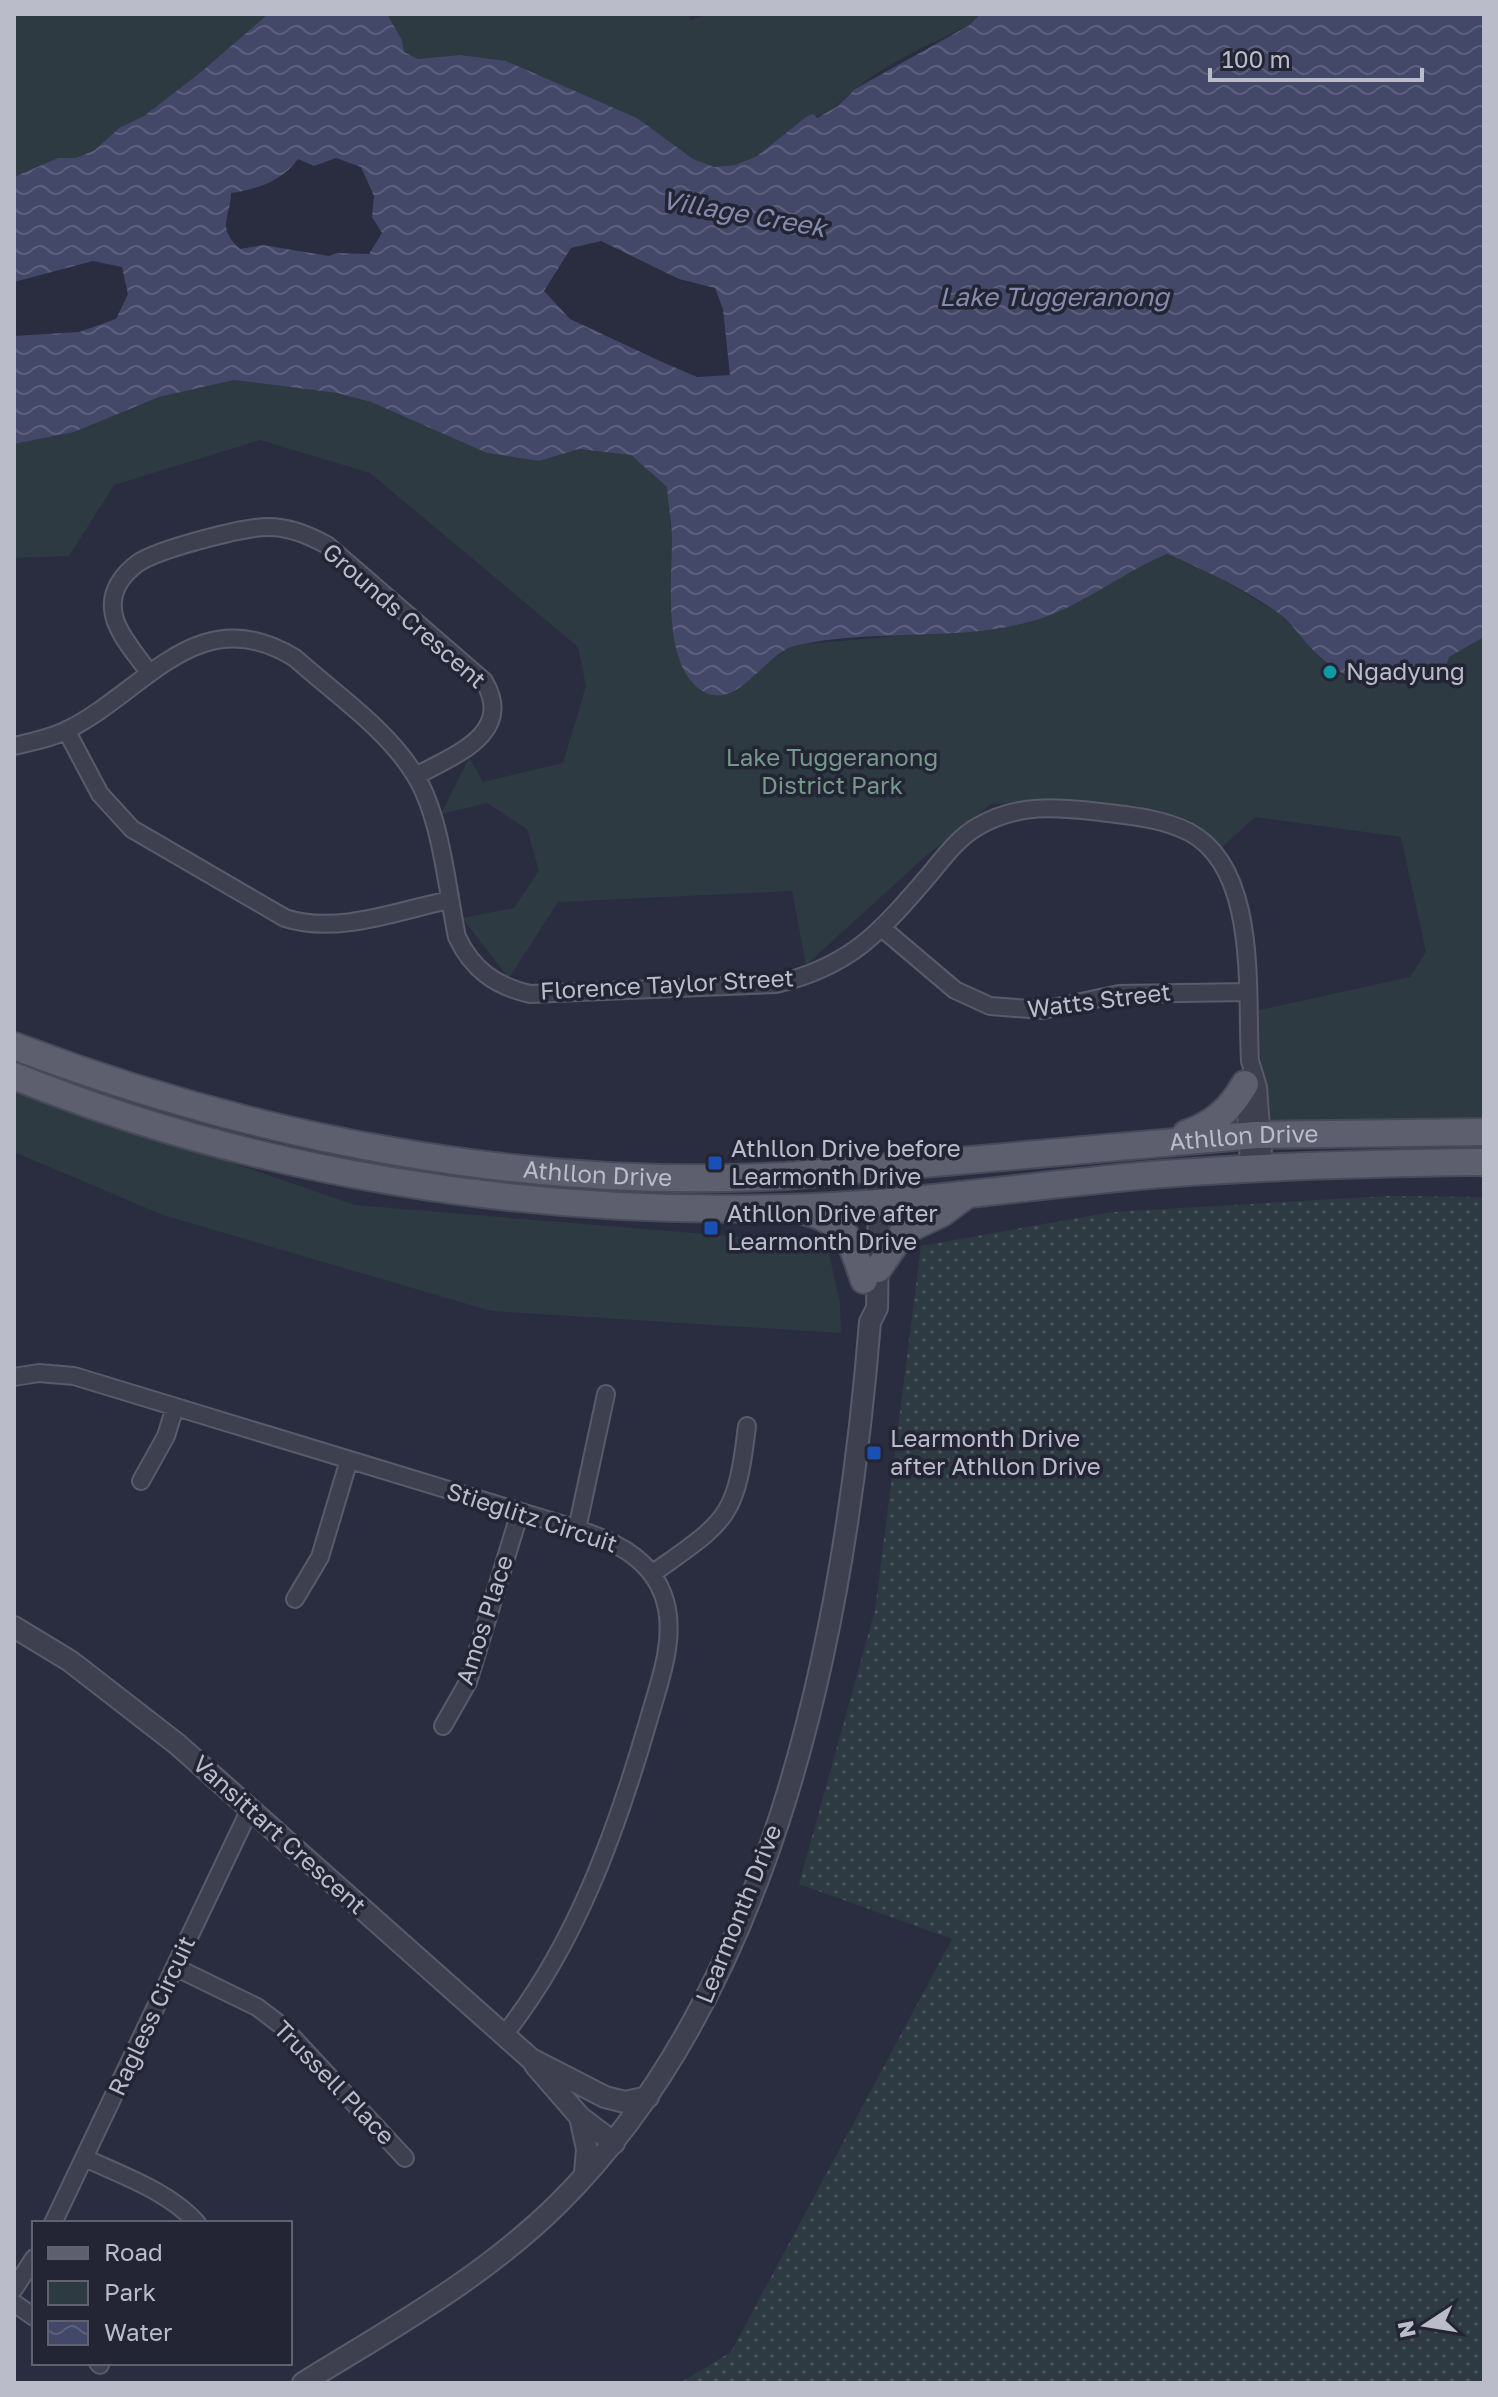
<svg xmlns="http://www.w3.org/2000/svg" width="1498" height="2397" font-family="'Golos Text',sans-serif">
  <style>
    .grass { fill: url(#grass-dots) }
    .green { fill: #2d3a42 }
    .water { fill: url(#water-waves); fill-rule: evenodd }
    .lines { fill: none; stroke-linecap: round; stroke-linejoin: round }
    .minor-casing { stroke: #595b6a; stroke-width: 20 }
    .tertiary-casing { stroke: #595b6a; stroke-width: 24 }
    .primary-casing { stroke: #484959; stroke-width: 30 }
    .minor { stroke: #3e4050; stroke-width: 16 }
    .tertiary { stroke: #3e4050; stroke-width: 20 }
    .primary { stroke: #5d5f6f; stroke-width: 26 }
    .culture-dot { fill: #0f9aa8; stroke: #232535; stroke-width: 3 }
    .transit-dot { fill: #1a4fb4; stroke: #232535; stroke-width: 3 }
    .labels { text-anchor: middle; stroke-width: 7; stroke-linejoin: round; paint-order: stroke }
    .street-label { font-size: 24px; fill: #bbbcca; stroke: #232535 }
    .poi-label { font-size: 24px; fill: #bbbcca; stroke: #232535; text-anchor: start }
    .park-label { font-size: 24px; fill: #759888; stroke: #232535 }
    .water-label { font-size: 26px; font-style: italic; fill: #868bad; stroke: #232535 }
  </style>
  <defs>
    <pattern id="grass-dots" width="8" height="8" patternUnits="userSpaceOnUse" patternTransform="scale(2)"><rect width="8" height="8" fill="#2d3a42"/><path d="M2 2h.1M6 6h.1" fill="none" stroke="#4a555c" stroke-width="1.8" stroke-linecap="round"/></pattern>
    <pattern id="water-waves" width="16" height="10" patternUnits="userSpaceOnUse" patternTransform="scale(2)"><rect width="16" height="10" fill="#444868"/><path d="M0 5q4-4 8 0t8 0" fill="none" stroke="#5d607c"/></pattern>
  </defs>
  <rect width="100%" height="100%" fill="#2a2d40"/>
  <path class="grass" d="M 1389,1196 L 1484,1197 L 1484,2383 L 680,2383 L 731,2352 L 952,1939 L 799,1884 L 875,1610 L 921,1246 L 1112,1212 Z"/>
  <path class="green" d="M 14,14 L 268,14 L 201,72 L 144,116 L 119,128 L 95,150 L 76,158 L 58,158 L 14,177 Z
    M 387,14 L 688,14 L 691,20 L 709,14 L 981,14 L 968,26 C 936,41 877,68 853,91 C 839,103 825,120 806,117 L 757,156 L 735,165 L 714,167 L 693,159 L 637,118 L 506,61 L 460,55 L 418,59 L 404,52 L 402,40 Z
    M 234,380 L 337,393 L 371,402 L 487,453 L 539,461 L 579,449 L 631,455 L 667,487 L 672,538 L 770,661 L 794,645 L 992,628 L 1084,599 L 1133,568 L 1167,554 L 1214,575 L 1279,613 L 1332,669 L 1346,677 L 1363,682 L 1449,657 L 1484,637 L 1484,1119 L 1268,1124 L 1255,1011 L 1410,977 L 1426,952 L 1401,837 L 1255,817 L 1221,848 L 1190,820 L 1058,800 L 991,804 L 928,854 L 806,965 L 792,891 L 558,902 L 509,978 L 462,918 L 514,908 L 539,871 L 527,829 L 487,803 L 441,814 L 469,758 L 483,782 L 563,763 L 586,686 L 578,647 L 370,473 L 260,440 L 114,485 L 69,556 L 14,558 L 14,444 L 74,432 L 159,397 Z
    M 14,1088 L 355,1205 L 827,1244 L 840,1304 L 841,1333 L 491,1311 L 163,1215 L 14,1152 Z"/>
  <path class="water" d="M 268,14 L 387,14 L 402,40 L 404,52 L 418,59 L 460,55 L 506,61 L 637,118 L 693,159 L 714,167 L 735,165 L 757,156 L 806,117 L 813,114 L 817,118 L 838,106 L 855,89 L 968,26 L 981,14 L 1484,14 L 1484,637 L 1449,657 L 1445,668 C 1392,692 1353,692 1311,648 C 1300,636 1290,621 1277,612 C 1243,588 1204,570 1167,554 C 1118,574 1074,613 1021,624 C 948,641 870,629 798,645 C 765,651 737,714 701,690 C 662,664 672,581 672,541 C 672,523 668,505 667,487 L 631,455 L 579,449 L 539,461 L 487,453 L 371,402 L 337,393 L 234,380 L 159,397 L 74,432 L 14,444 L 14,336 L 79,332 L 116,319 L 128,294 L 122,267 L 93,261 L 14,282 L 14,177 L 58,158 L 76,158 L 95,150 L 119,128 L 144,116 L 201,72 ZM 336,158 L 361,167 L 374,196 L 372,217 L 382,233 L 369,254 L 336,253 L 329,256 L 263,245 L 240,249 C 216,227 230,219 231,193 C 258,189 282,181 298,159 L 314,166 ZM 601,241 L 679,279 L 715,288 L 723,309 L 730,375 L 697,377 L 660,361 L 570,319 L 544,291 L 571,248 Z"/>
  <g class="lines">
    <defs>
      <path id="minor" d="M 149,673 C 138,656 114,631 113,609 C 111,590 123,574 138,563 C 159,549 243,527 268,527 C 290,527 308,535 327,545 L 484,681 C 515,734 454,755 416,776
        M 66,730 L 100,794 L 132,829 L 285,918 C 337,935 397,911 449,900
        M 14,746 C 32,742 51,738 67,730 C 146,691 198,598 295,658 C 335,694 387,729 415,775 C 441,816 447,889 457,937 C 472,969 495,986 530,994 L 776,984 C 852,966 881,931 930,874 C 944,857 958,838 977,827 C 1017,803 1057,807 1100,812 C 1131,816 1161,818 1189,832 C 1259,869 1246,992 1250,1061 L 1258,1087 L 1264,1167
        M 883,929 L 955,990 L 990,1006 L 1043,1010 L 1119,994 L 1246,992
        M 1245,1086 L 1249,1169
        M 14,1377 L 39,1373 L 74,1376 L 577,1529 C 618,1542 658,1562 667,1609 C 674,1646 658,1686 648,1722 C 616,1832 576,1944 504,2035
        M 141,1481 L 166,1436 L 175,1407
        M 577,1529 L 606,1394
        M 652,1574 C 727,1520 736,1520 747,1426
        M 295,1599 L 320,1557 L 349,1460
        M 443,1726 L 468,1682 L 520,1512
        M 175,1967 L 257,2007 L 282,2026 L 405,2158
        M 85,2158 C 123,2176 168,2191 197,2223
        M 53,2223 L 250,1809
        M 14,2289 L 34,2258
        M 14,2303 L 34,2317
        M 98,2363 L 100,2365"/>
      <path id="tertiary" d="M 14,1627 L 70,1661 L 177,1744 L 531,2059 L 605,2097 L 625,2102 L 648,2097
        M 535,2065 L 580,2117 L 614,2143
        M 580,2117 L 587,2149 L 585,2173
        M 303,2383 C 392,2328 483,2278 558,2204 C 778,1985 846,1621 870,1322 L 877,1308 L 879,1201 L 874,1168"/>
      <g id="primary">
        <path id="s1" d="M 14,1046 C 259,1139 522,1190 785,1176 L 1256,1135 L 1484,1132"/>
        <path d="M 14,1076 C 254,1173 525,1215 783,1208 C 910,1205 1036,1184 1163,1174 C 1270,1166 1377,1163 1484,1162"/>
        <path d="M 1186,1134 C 1214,1124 1230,1110 1245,1084"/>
        <path d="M 802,1211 C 846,1220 851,1241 864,1280"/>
        <path d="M 878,1269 L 904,1231 L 942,1213 L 965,1196"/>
      </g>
    </defs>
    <use href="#minor" class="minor-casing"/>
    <use href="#tertiary" class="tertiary-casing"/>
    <use href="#primary" class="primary-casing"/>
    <use href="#minor" class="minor"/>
    <use href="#tertiary" class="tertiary"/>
    <use href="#primary" class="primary"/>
  </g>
  <circle class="culture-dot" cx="1330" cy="672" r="8"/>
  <g class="transit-dot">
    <rect x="707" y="1155" width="16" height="16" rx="4"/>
    <rect x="703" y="1220" width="16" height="16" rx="4"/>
    <rect x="866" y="1445" width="16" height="16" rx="4"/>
  </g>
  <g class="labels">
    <g class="street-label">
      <text transform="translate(404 616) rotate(41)" y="8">Grounds Crescent</text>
      <text transform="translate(667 985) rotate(-3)" y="8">Florence Taylor Street</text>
      <text transform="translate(1099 1001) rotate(-7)" y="8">Watts Street</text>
      <text dy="8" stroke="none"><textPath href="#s1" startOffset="1248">Athllon Drive</textPath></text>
      <text dy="8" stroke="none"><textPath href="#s1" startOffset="600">Athllon Drive</textPath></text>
      <text transform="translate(532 1518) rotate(18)" y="8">Stieglitz Circuit</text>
      <text transform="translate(485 1620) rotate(-72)" y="8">Amos Place</text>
      <text transform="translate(279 1835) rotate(42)" y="8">Vansittart Crescent</text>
      <text transform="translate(739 1914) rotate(-68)" y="8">Learmonth Drive</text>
      <text transform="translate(152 2016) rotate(-65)" y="8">Ragless Circuit</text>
      <text transform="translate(334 2083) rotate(46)" y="8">Trussell Place</text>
    </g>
    <g class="poi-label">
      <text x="1346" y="680">Ngadyung</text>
      <text x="731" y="1157">Athllon Drive before<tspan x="731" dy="28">Learmonth Drive</tspan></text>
      <text x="727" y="1222">Athllon Drive after<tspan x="727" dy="28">Learmonth Drive</tspan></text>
      <text x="890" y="1447">Learmonth Drive<tspan x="890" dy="28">after Athllon Drive</tspan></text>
    </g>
    <g class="park-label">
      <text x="832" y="766">Lake Tuggeranong<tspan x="832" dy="28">District Park</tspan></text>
    </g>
    <g class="water-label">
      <text transform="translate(744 214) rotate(10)" y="9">Village Creek</text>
      <text x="1054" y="306">Lake Tuggeranong</text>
    </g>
  </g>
  <rect width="1498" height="2397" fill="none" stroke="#bbbcca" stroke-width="32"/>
  <rect x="32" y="2221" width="260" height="144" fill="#232535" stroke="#606171" stroke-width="2"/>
  <rect x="48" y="2247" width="40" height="12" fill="#5d5f6f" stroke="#606171" stroke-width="2"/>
  <text x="104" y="2261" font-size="24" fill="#bbbcca">Road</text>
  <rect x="48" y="2281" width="40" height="24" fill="#2d3a42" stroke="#606171" stroke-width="2"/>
  <text x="104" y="2301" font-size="24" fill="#bbbcca">Park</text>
  <rect x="48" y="2321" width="40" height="24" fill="url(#water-waves)" stroke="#606171" stroke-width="2"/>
  <text x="104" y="2341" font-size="24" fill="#bbbcca">Water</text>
  <g transform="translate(1426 2325) rotate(258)" stroke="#232535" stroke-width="6" paint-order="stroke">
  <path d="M0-6L14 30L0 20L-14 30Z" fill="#bbbcca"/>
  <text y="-12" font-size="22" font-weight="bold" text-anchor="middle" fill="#bbbcca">N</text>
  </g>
  <path d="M1210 68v12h212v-12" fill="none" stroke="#bbbcca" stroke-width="4"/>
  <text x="1222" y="68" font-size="24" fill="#bbbcca" stroke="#232535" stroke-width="6" paint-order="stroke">100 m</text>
</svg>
